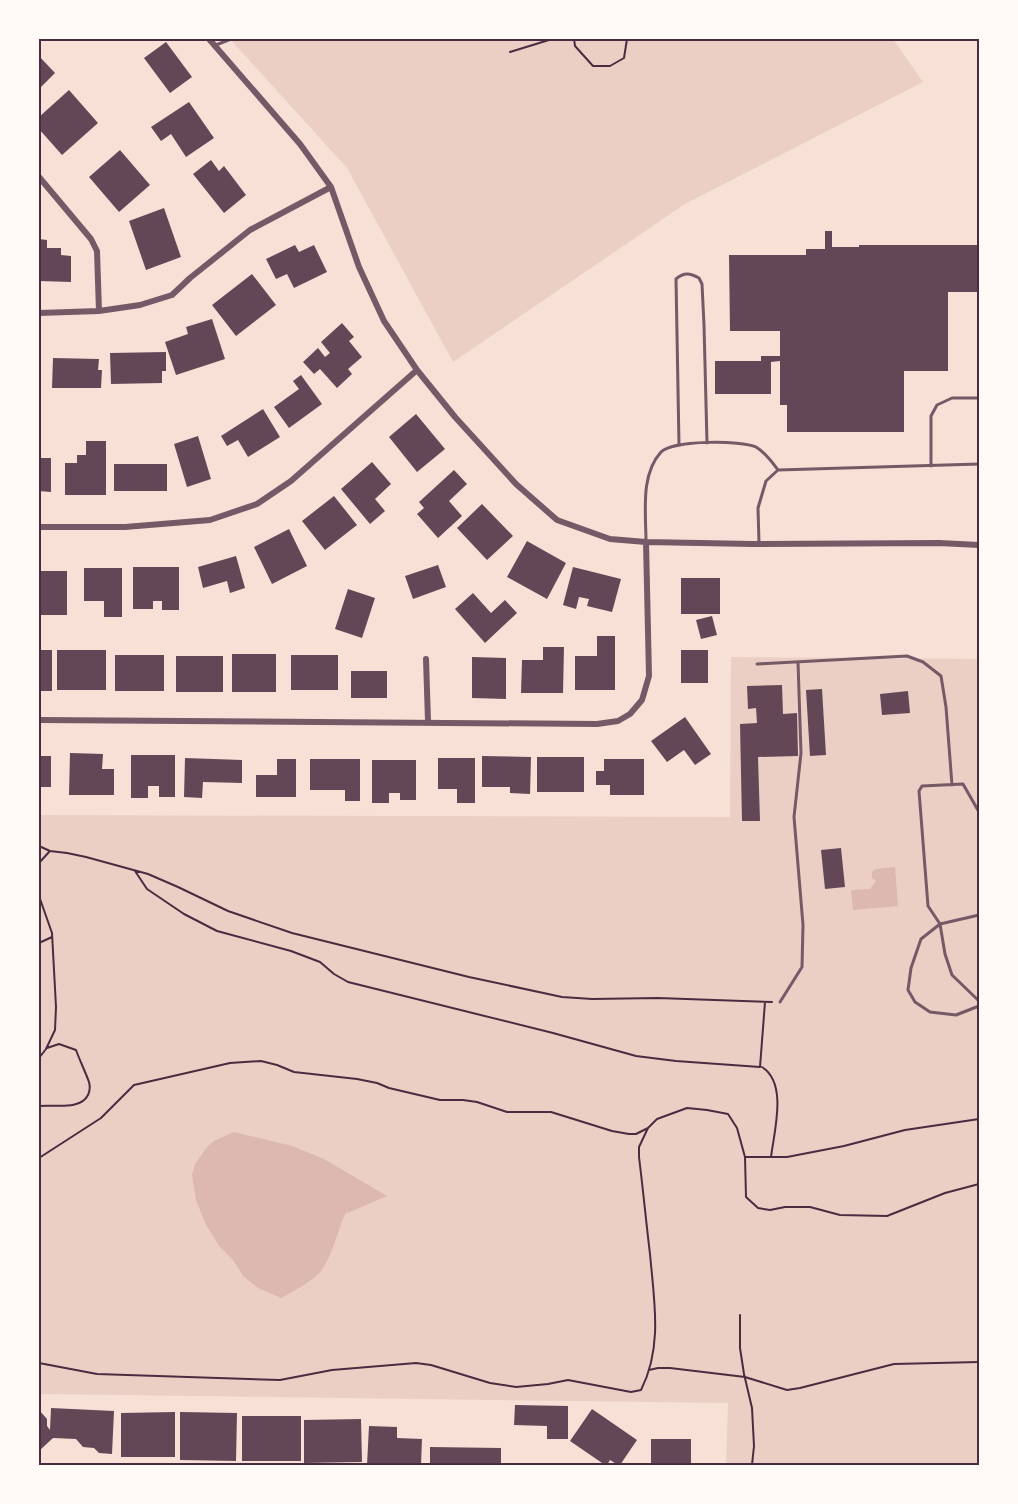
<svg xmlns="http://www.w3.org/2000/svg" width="1018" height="1504" font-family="'Varela Round',sans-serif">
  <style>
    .green { fill: #ebcfc5 }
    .water { fill: #dcb8b0 }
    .building { fill: #644757 }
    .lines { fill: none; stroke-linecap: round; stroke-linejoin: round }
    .path { stroke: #4a2c40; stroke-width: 2 }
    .service { stroke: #755966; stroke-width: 3 }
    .minor { stroke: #755966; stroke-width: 6 }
    .neatline { fill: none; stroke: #4a2c40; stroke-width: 2 }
  </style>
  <rect width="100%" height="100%" fill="#f7e1d7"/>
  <path class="green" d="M 230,39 L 893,39 L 923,82 L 685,204 L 453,362 L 347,168 Z
    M 731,657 L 979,659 L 979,1465 L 726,1465 L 728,1403 L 39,1394 L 39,815 L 730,817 Z"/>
  <path class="water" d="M 895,867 L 898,906 L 853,910 L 851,890 L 870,889 L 876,881 L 872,878 L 872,872 L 875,869 Z
    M 234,1132 L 292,1146 L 324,1159 L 387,1196 L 345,1214 C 337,1233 333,1254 321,1271 C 316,1279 291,1293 281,1298 L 258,1288 L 243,1276 L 233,1260 L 220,1247 L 206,1225 L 196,1200 L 192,1175 L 195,1164 L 207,1147 L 214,1141 Z"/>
  <path class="building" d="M 166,42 L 192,77 L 170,93 L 144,58 Z
    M 39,56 L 55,73 L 39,89 Z
    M 69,90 L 98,123 L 62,155 L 39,129 L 39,117 Z
    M 189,102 L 214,138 L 186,157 L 171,134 L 161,141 L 151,127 Z
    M 120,150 L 150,185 L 119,212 L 89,177 Z
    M 211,160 L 219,171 L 224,166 L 246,195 L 224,213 L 193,174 Z
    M 164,208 L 181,257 L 146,270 L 129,221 Z
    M 825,231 L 832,231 L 832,247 L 859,247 L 859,245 L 979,245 L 979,292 L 948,292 L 948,371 L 904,371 L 904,432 L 787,432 L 787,405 L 780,405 L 780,361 L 771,362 L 771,394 L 715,394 L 715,361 L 761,361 L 761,356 L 780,356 L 780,331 L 730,331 L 729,255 L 806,255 L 806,249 L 825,249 Z
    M 39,239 L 47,240 L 47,248 L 61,248 L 61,255 L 71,256 L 71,282 L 39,281 Z
    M 295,245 L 299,252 L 314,245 L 327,272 L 294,288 L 287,274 L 276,279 L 266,259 Z
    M 252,274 L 276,305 L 236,336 L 212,305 Z
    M 212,319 L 225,359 L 176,375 L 165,342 L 188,334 L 186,327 Z
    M 342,323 L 354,337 L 349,341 L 362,357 L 348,369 L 352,374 L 337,388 L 320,369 L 314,374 L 303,362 L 318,348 L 325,357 L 330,353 L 321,342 Z
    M 166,352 L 166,371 L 162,371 L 162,383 L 111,384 L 110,353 Z
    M 53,358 L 99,359 L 98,370 L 102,370 L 101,388 L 52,388 Z
    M 301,375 L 322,404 L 289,428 L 274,407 L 299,389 L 293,381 Z
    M 263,409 L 280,437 L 248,457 L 238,440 L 227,446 L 221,436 Z
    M 416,414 L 445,449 L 417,472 L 389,437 Z
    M 198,436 L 211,479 L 187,487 L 174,444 Z
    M 86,441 L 106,441 L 106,495 L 65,495 L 65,463 L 77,463 L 77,455 L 86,455 Z
    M 39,458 L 51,458 L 51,492 L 39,491 Z
    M 372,462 L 391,484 L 375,499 L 385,511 L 370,524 L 341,489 Z
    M 114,464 L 167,464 L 167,491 L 114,491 Z
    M 454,470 L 467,484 L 449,501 L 462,516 L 438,538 L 417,514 L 424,508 L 419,502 Z
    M 334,496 L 357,525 L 325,550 L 302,521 Z
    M 482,504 L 513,536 L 487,560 L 457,528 Z
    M 289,529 L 307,566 L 272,584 L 254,547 Z
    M 527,541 L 566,563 L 547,599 L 507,577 Z
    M 236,556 L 245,588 L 230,593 L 227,581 L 203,588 L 198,567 Z
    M 438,565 L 446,587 L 413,599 L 405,576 Z
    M 133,567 L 179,567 L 179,610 L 162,610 L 162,601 L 153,601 L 153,609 L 133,609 Z
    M 573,567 L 621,579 L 612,612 L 587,606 L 589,599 L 579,597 L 576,609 L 563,605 Z
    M 84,568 L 122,568 L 122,617 L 104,617 L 104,601 L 84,601 Z
    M 39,571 L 67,571 L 67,615 L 39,615 Z
    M 681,578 L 720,578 L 720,614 L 681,614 Z
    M 348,589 L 375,598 L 362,638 L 335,629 Z
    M 473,593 L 491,613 L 505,600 L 517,613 L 485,643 L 455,609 Z
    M 712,616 L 717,635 L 701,639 L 696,620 Z
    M 597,636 L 615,636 L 615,690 L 575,690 L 575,656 L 597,656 Z
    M 543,647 L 564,647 L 563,693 L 521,693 L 522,660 L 543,660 Z
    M 39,650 L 52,650 L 52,691 L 39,691 Z
    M 57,650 L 106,650 L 106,690 L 57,690 Z
    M 681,650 L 708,650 L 708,683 L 681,683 Z
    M 232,654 L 276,654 L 276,692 L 232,692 Z
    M 115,655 L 164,655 L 164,691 L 115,691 Z
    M 291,655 L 338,655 L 338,690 L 291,690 Z
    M 176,656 L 223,656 L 223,692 L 176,692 Z
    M 472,657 L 506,658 L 506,699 L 472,698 Z
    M 351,671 L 387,671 L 387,698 L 351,698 Z
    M 782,685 L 783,714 L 797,713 L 798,756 L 758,757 L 760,821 L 742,821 L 740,724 L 757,723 L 756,708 L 748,709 L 747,686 Z
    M 822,689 L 826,755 L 810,756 L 806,690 Z
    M 908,691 L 910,713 L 882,715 L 880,694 Z
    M 685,717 L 711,754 L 695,765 L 684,750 L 667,762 L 651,741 Z
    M 70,753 L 103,754 L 102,769 L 114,769 L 114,795 L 69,795 Z
    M 131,755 L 175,755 L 175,797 L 159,797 L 159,786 L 148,786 L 148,798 L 131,798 Z
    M 39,756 L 51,756 L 51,787 L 39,787 Z
    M 482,756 L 531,757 L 530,794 L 510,793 L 510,787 L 482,787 Z
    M 537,757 L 584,757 L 584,792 L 537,792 Z
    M 185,758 L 242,760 L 242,783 L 203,782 L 202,798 L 184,797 Z
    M 438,758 L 475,758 L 475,803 L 457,803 L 457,789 L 438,789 Z
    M 277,759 L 296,759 L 296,797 L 256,797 L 256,775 L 277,775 Z
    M 310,759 L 360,759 L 360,801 L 345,801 L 345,790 L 310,790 Z
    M 604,759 L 644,759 L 644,795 L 610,795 L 610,785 L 596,785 L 596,771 L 604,771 Z
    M 372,760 L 416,760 L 416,800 L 400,800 L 400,793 L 389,793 L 389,803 L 372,803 Z
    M 841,848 L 845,887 L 825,889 L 821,850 Z
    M 515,1405 L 568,1406 L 568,1439 L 547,1439 L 547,1426 L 514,1425 Z
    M 51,1408 L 114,1411 L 112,1454 L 99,1453 L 94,1448 L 83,1447 L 76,1439 L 53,1438 L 39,1451 L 39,1410 L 47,1419 L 47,1426 L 50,1430 Z
    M 592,1409 L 637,1440 L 620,1465 L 618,1465 L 610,1460 L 607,1465 L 605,1465 L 570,1441 Z
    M 175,1412 L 175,1457 L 121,1457 L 121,1413 Z
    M 180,1412 L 237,1413 L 236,1461 L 180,1460 Z
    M 242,1416 L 301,1416 L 301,1461 L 242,1461 Z
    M 361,1419 L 362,1462 L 304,1463 L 304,1420 Z
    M 369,1426 L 397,1427 L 397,1438 L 422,1439 L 421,1465 L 367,1465 Z
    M 651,1439 L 691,1439 L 691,1465 L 651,1465 Z
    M 430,1447 L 501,1448 L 501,1465 L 430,1465 Z"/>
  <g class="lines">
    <path class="path" d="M 574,39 L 575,46 L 593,66 L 610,66 L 624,58 L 627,39
      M 510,52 L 549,40
      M 39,846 L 50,851 L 67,853 L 86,857 L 148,874 L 178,887 L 228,911 L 292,933 L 469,977 L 562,997 L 592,999 L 658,998 L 772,1002
      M 39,863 L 49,852
      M 135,871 L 147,889 L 184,914 L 217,931 L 291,951 L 320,962 L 334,974 L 348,982 L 553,1033 L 636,1056 L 676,1061 L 760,1067 L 765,1002
      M 39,896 L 52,933 L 56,1007 L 55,1030 L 46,1049 L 39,1058
      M 39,943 L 52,937
      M 762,1067 C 788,1083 774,1132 771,1157
      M 39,1106 C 54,1104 80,1111 88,1095 C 90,1091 90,1086 89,1082 C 85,1071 80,1061 76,1050 L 59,1044 L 47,1048
      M 745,1157 L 746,1197 L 758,1208 L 770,1210 L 785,1207 L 810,1207 L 840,1215 L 887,1216 L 945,1193 L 979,1184
      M 39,1158 L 101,1118 L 134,1085 L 230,1063 L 261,1061 L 277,1065 L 294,1072 L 357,1079 L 377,1083 L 389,1088 L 440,1100 L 463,1100 L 477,1102 L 507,1112 L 551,1112 L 612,1131 L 629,1134 L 636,1134 L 648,1128
      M 740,1315 L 740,1348 L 744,1374 L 752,1408 L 754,1446 L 752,1465
      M 39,1363 L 97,1374 L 280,1380 L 332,1370 L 416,1363 L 431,1365 L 490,1383 L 516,1387 L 548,1384 L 568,1380 L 631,1392 L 641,1390 C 663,1347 654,1300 650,1254 C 646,1221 643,1189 639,1157 L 639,1147 L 648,1128 L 657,1119 L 687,1108 L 707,1110 L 728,1114 L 737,1128 L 745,1157 L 787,1157 L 844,1146 L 905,1130 L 979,1119
      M 649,1370 L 658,1368 L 670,1368 L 745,1377 L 787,1390 L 800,1388 L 894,1364 L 979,1362"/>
    <path class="service" d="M 216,45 L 231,39
      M 679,445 L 676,279 C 684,272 690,273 699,278 L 702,284 L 704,325 L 707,443
      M 931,466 L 931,416 L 937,405 L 952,398 L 979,398
      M 646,542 C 646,513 640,475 661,452 C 672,440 742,440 756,447 C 766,453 772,462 778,470
      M 759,543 L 758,508 L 766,481 L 778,470 L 979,464
      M 757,664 L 907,656 L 923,662 L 941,676 L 946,707 L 952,785
      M 979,812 L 963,784 L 922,786 L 919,791 L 928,906 L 940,924 L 945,954 L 952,975 L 979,1001
      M 979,915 L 940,924 L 921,939 L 911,968 L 908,990 L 915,1002 L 930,1012 L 956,1015 L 979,1006
      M 780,1002 L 802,967 L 803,925 L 794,817 L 801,753 L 798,662"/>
    <path class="minor" d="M 209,39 L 300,144 L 331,187 L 359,267 L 384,321 L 417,370 L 455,417 L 516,484 L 557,520 L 610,539 L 646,542 L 752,544 L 939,543 L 979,545
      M 39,177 L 91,239 L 97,251 L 99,311
      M 39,313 L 99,311 L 140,305 L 172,295 L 190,278 L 250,230 L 331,187
      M 39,527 L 125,527 L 210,520 L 257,504 L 291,481 L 417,370
      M 426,659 L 428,721
      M 39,720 L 597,724 L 618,721 L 630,714 L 642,700 L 649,676 L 646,542"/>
  </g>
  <rect width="1018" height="1504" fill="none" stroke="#fffaf5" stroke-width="81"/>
  <rect x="40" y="40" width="938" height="1424" class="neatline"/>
</svg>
